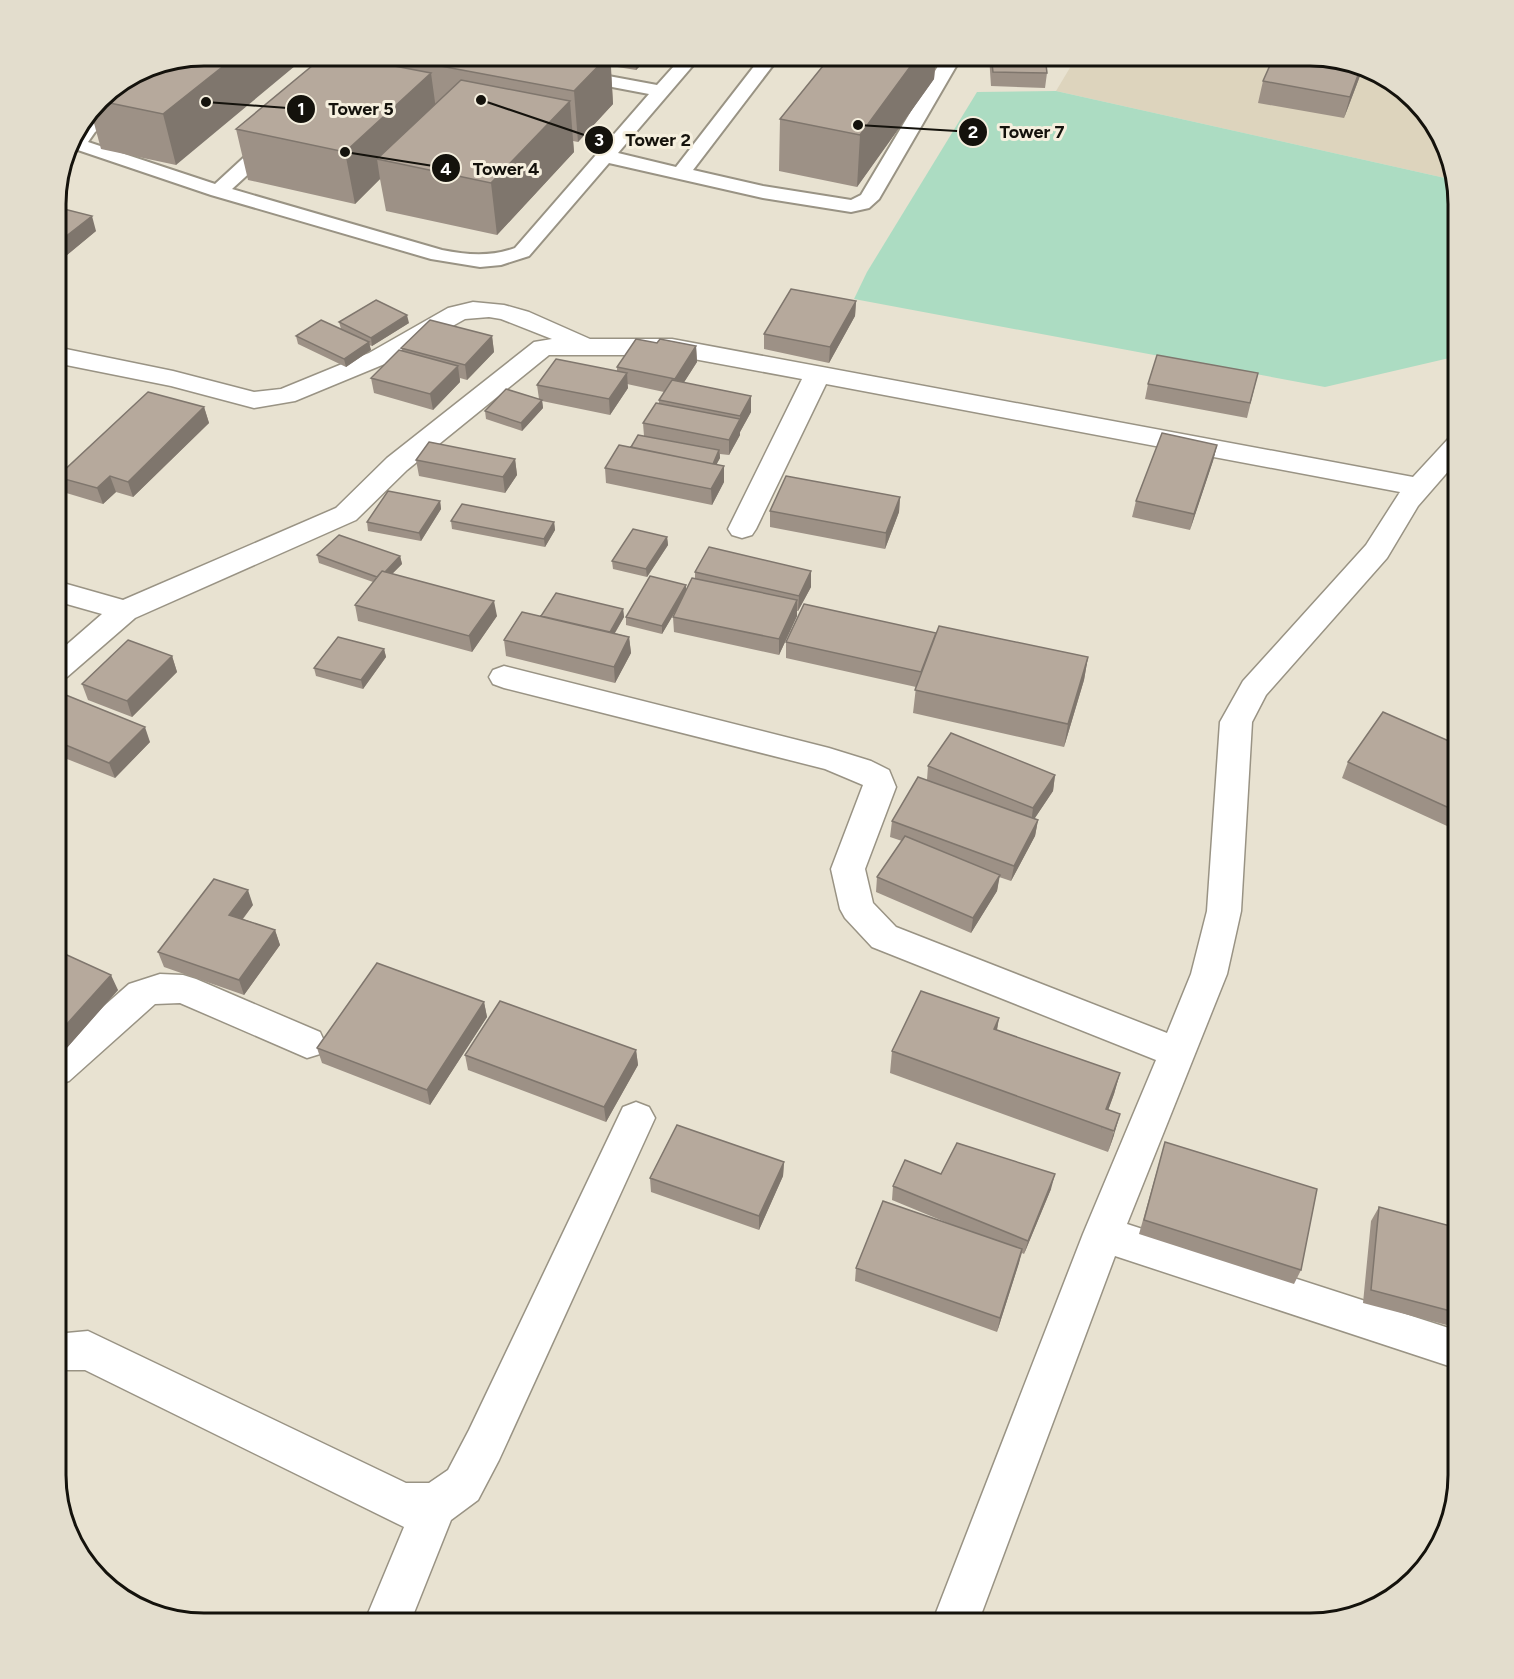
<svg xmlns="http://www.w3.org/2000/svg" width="1514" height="1679" font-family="Figtree,sans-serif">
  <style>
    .built { fill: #ddd4bd }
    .green { fill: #acdcc2 }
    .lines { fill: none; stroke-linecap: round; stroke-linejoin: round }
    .lane-casing { stroke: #999384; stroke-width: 4 }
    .street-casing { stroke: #999384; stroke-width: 3 }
    .lane { fill: #fff; fill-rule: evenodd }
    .street { fill: #fff; fill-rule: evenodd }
    .wall { fill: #9d9186 }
    .shaded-wall { fill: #7f766d }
    .building { fill: #b6a99c; stroke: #7f766d; stroke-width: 1.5 }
    .rim { fill: none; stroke: #14120c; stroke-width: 3 }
    .leader { fill: none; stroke: #14120c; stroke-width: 2 }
    .callout-dot { fill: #14120c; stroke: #f5efde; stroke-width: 2 }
    .mark-label { font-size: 18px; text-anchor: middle; font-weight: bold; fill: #fff }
    .callout-label { font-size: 18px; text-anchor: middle; font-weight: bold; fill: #14120c; stroke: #f5efde; stroke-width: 6; stroke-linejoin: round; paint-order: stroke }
  </style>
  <rect width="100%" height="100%" fill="#e8e2d1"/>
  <path class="built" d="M 1077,56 L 1319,56 L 1376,71 L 1428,113 L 1450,156 L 1454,180 L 1056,91 Z"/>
  <path class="green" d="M 1056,91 L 1454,180 L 1458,204 L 1458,356 L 1325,387 L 854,299 L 867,272 L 977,92 Z"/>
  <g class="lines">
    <defs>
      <path id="lane" d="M 683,56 L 701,56 L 618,153 L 676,167 L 762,56 L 780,56 L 693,170 L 763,186 L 851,200 L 861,195 L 944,56 L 962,56 L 879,199 L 869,208 L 851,212 L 763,198 L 609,163 L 529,256 L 501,265 L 480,267 L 431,259 L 211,195 L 69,147 L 82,123 L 165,63 L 189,59 L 187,64 L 95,132 L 88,142 L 215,184 L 266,137 L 280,137 L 282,141 L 280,145 L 232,189 L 442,250 C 467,255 491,257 515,248 L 649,94 L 570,79 L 567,75 L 570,71 L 576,70 L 657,85 Z"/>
      <path id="street" d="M 473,302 L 504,305 L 529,312 L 590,339 L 672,339 L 1413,477 L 1449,438 L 1458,436 L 1458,460 L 1418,506 L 1387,558 L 1266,695 L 1252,722 L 1241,911 L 1227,974 L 1127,1224 L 1458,1331 L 1458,1369 L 1115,1256 L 978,1623 L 932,1623 L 1083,1234 L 1156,1060 L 872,947 L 845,918 L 840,909 L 831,869 L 863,785 L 825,769 L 504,688 L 493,684 L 489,677 L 493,670 L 504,666 L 829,748 L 871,761 L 889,770 L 896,787 L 865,869 L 873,903 L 896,927 L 1167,1033 L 1191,974 L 1207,911 L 1220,722 L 1243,681 L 1366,545 L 1400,492 L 826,384 L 756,529 L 752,535 L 742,538 L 732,535 L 728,529 L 802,379 L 672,355 L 549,355 L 407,470 L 356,520 L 135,618 L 67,677 L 56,680 L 56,654 L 102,614 L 56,601 L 56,581 L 123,600 L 336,508 L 387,458 L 534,342 L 552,339 L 501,319 L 489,317 L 465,319 L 387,363 L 295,401 L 254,408 L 171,386 L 56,363 L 56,347 L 173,371 L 254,392 L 281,389 L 369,353 L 448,308 Z
        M 160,974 L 183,975 L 196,979 L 320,1032 L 325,1043 L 320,1054 L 307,1058 L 180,1003 L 155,1004 L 69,1081 L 56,1085 L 56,1048 L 129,984 Z
        M 636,1102 L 649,1107 L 655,1118 L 499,1460 L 478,1500 L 451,1520 L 410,1623 L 364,1623 L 404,1527 L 85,1370 L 64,1370 L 56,1373 L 56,1334 L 88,1331 L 406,1483 L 429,1483 L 448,1470 L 469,1430 L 623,1107 Z"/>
    </defs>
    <use href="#lane" class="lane-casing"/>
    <use href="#street" class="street-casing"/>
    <use href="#lane" class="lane"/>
    <use href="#street" class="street"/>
  </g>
  <path class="wall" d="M 204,56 L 176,165 L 101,149 L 91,112 L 106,93 Z
    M 324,56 L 650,56 L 636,70 L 611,66 L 613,104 L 578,142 L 573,141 L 574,152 L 497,235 L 386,211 L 380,179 L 355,204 L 248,180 L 236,129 Z
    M 831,56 L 936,56 L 934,79 L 857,187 L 779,171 L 780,119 Z
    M 989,56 L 1045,56 L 1047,73 L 1045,88 L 991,86 Z
    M 1363,68 L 1344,118 L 1258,103 L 1263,81 Z
    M 56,207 L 96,231 L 61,260 L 59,259 L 60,263 L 56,267 Z
    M 856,301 L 855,316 L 829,363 L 764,349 L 764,334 Z
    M 339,322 L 409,323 L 372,346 L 369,345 L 371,350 L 346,367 L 298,344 L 296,336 L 341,329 Z
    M 492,336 L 494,352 L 467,380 L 460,378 L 460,382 L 433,410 L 374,393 L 371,378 L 402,350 L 401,348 Z
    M 657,343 L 696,346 L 697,362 L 684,382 L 751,412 L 740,432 L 740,435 L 729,455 L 720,454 L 720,458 L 716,464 L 724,482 L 712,505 L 606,483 L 605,468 L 644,436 L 643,423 L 659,403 L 659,400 L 664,392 L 627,384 L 628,388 L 610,415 L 542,401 L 543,408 L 522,431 L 486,419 L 485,411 L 539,399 L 537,385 L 617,371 L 617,367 Z
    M 1258,373 L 1247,418 L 1145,399 L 1148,384 Z
    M 204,407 L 209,423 L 133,497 L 116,492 L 103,504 L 63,492 L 57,477 Z
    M 1217,445 L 1213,461 L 1190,530 L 1132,517 L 1136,501 Z
    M 515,459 L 517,475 L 505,493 L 419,476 L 416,460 Z
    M 900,497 L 899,512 L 885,549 L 770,527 L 770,511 Z
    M 440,501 L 441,509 L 421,541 L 368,531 L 367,522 Z
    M 451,521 L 554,522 L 555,530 L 545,547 L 452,529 Z
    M 667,537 L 668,545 L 647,577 L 613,569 L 612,561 Z
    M 317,555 L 400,556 L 402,564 L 392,574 L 497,616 L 472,652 L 358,621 L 355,605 L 373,582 L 319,563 Z
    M 811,571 L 811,587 L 798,611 L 797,611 L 797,616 L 779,655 L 674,632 L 673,617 L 679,605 L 662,634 L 626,625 L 626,617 L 686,591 L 695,579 L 695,572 Z
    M 623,609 L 624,617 L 615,633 L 629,637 L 631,653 L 615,683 L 506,656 L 504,640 L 541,616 Z
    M 936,633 L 1088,657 L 1084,680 L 1064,747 L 913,713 L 916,687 L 786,658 L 786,642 Z
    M 384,649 L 386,657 L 363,689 L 316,676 L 314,668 Z
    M 172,656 L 177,672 L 132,717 L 88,700 L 82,684 Z
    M 56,691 L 150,742 L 115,778 L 62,757 L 66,765 L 56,775 Z
    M 1458,745 L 1458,831 L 1342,778 L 1348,762 Z
    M 928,766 L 1055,775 L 1053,791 L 1034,819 L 1038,820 L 1035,836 L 1011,881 L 999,877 L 997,891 L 971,933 L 876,892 L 877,877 L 902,841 L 890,837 L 892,821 L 927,780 Z
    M 253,905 L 243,919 L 275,930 L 280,945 L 244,995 L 164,967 L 158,952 Z
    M 56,950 L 118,990 L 65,1050 L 56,1046 Z
    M 484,1002 L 487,1017 L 430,1105 L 322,1063 L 317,1048 Z
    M 999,1018 L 997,1030 L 1120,1073 L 1114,1094 L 1108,1110 L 1114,1135 L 1108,1152 L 890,1073 L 892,1051 Z
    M 636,1050 L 638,1065 L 606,1122 L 468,1070 L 465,1055 Z
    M 1165,1142 L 1301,1270 L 1294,1284 L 1139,1234 Z
    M 784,1162 L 783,1176 L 759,1230 L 651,1192 L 650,1178 Z
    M 941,1174 L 1051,1189 L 1024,1254 L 1022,1253 L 997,1332 L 855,1281 L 856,1268 L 955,1226 L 892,1200 L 893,1186 Z
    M 1379,1207 L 1458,1228 L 1458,1328 L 1363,1303 L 1371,1221 Z"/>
  <path class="shaded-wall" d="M 236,56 L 307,56 L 176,165 L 163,114 Z
    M 608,56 L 610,56 L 613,104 L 578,142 L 574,91 Z
    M 635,56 L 650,56 L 636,70 Z
    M 918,56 L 936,56 L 934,79 L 857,187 L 860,135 Z
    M 1361,67 L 1363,68 L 1344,118 L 1350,97 Z
    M 431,73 L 438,124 L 377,159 L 380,179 L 355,204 L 345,152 Z
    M 570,101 L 574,152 L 497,235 L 491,183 Z
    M 62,176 L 64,184 L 57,190 L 60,178 Z
    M 92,216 L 96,231 L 61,260 L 56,244 Z
    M 58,256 L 60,263 L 56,267 L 56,257 Z
    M 856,301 L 855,316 L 829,363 L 830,347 Z
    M 407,315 L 409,323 L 372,346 L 371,338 Z
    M 492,336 L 494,352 L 467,380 L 465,365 Z
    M 369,342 L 371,350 L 346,367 L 344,359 Z
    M 696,346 L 697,362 L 676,395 L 675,379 Z
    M 458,366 L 460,382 L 433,410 L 430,394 Z
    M 627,373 L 628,388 L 610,415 L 609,399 Z
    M 751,396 L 751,412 L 740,432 L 740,435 L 729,455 L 729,440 L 740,420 L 740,416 Z
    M 542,400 L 543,408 L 522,431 L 521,423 Z
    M 204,407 L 209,423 L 133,497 L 128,482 Z
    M 1217,445 L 1213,461 L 1190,530 L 1194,514 Z
    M 719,450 L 720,458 L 711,475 L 711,467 Z
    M 515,459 L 517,475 L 505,493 L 503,477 Z
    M 724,466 L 724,482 L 712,505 L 711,489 Z
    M 110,476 L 116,492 L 103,504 L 97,488 Z
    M 900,497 L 899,512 L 885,549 L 886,533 Z
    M 440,501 L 441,509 L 421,541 L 419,533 Z
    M 554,522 L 555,530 L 545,547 L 544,539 Z
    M 667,537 L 668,545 L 647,577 L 646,569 Z
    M 400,556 L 402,564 L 381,585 L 379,577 Z
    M 811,571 L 811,587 L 798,611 L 799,596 Z
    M 686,585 L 686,593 L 662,634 L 662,626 Z
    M 797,600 L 797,616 L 779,655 L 779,639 Z
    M 494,601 L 497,616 L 472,652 L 469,636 Z
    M 623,609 L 624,617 L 610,641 L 609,633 Z
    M 629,637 L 631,653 L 615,683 L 614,667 Z
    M 384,649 L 386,657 L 363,689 L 361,680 Z
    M 172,656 L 177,672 L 132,717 L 127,701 Z
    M 1088,657 L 1084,680 L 1064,747 L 1068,724 Z
    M 145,727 L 150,742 L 115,778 L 109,763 Z
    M 59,749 L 66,765 L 56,775 L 56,752 Z
    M 1055,775 L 1053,791 L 1031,824 L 1033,808 Z
    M 1038,820 L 1035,836 L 1011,881 L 1014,866 Z
    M 1000,875 L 997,891 L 971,933 L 973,918 Z
    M 248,890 L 253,905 L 234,930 L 229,915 Z
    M 275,930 L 280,945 L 244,995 L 239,980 Z
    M 111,975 L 118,990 L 65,1050 L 57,1035 Z
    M 484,1002 L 487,1017 L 430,1105 L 427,1090 Z
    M 999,1018 L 995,1040 L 994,1029 Z
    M 636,1050 L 638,1065 L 606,1122 L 604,1107 Z
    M 1120,1073 L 1114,1094 L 1101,1130 L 1106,1109 Z
    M 1120,1114 L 1114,1135 L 1108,1152 L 1114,1131 Z
    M 784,1162 L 783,1176 L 759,1230 L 759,1216 Z
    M 1055,1174 L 1051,1189 L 1024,1254 L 1028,1241 Z
    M 1022,1249 L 1019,1263 L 997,1332 L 1000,1318 Z"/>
  <path class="building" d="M 204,56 L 236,56 L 163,114 L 100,101 L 106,93 L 148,67 Z
    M 324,56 L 342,56 L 431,73 L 345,152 L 236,129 Z
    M 387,56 L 608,56 L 574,91 Z
    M 831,56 L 918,56 L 860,135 L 780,119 Z
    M 991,56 L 1045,56 L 1047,73 L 993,72 Z
    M 1274,56 L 1319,56 L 1361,67 L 1350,97 L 1263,81 Z
    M 461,80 L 570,101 L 491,183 L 377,159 Z
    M 56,207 L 92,216 L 56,244 Z
    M 791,289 L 856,301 L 830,347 L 764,334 Z
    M 376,300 L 407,315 L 371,338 L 339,322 Z
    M 321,320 L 369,342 L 344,359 L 296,336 Z
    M 430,320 L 492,336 L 465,365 L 401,348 Z
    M 636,339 L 657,343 L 660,339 L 696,346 L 675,379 L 617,367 Z
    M 399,350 L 458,366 L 430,394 L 371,378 Z
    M 1157,355 L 1258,373 L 1250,403 L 1148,384 Z
    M 556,359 L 627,373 L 609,399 L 537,385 Z
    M 672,380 L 751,396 L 740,416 L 659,400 Z
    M 506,389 L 542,400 L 521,423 L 485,411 Z
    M 148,392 L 204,407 L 128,482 L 110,476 L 97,488 L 57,477 Z
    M 656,403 L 740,419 L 729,440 L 643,423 Z
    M 1162,433 L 1217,445 L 1194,514 L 1136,501 Z
    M 638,435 L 719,450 L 713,464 L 631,447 Z
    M 429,442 L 515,459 L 503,477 L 416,460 Z
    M 619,445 L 724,466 L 711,489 L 605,468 Z
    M 786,476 L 900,497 L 886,533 L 770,511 Z
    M 388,491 L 440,501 L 419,533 L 367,522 Z
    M 462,504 L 554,522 L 544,539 L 451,521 Z
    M 633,529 L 667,537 L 646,569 L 612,561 Z
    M 339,535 L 400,556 L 385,572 L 382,571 L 377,577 L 317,555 Z
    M 709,547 L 811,571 L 799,596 L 695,572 Z
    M 382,571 L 494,601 L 469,636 L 355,605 Z
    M 650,576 L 686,585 L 662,626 L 626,617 Z
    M 692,578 L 797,600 L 779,639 L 673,617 Z
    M 556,593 L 623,609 L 610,632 L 541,616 Z
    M 804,604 L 936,633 L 921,672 L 786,642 Z
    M 522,612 L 629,637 L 614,667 L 504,640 Z
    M 939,626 L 1088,657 L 1068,724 L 915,690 Z
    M 338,637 L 384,649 L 361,680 L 314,668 Z
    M 128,640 L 172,656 L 127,701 L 82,684 Z
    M 56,691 L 145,727 L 109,763 L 56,741 Z
    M 1383,712 L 1458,745 L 1458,812 L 1348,762 Z
    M 951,733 L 1055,775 L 1033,808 L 928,766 Z
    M 918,777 L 1038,820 L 1014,866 L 892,821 Z
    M 905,836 L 1000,875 L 973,918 L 877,877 Z
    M 214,879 L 248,890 L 229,915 L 275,930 L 239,980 L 158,952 Z
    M 56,950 L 111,975 L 57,1035 L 56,1035 Z
    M 377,963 L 484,1002 L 427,1090 L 317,1048 Z
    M 921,991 L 999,1018 L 994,1029 L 1120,1073 L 1106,1109 L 1120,1114 L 1114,1131 L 892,1051 Z
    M 500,1001 L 636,1050 L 604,1107 L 465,1055 Z
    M 677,1125 L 784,1162 L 759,1216 L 650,1178 Z
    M 1165,1142 L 1317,1189 L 1301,1270 L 1144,1220 Z
    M 957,1143 L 1055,1174 L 1028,1241 L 893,1186 L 905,1160 L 941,1174 Z
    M 883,1201 L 1022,1249 L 1000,1318 L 856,1268 Z
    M 1379,1207 L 1458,1228 L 1458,1313 L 1371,1290 Z"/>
  <path d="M0 0H1514V1679H0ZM204 66H1310A138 138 0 0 1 1448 204V1475A138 138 0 0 1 1310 1613H204A138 138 0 0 1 66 1475V204A138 138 0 0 1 204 66Z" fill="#e3ddcd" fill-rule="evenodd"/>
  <path class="rim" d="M204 66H1310A138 138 0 0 1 1448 204V1475A138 138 0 0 1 1310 1613H204A138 138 0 0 1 66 1475V204A138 138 0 0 1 204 66Z"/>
  <path class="leader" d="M206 102L301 109M858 125L973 132M481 100L599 140M345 152L446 168"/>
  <g class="callout-dot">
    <circle cx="206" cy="102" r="6"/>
    <circle cx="858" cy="125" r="6"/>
    <circle cx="481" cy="100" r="6"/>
    <circle cx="345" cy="152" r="6"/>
    <circle cx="301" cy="109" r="15"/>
    <circle cx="973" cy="132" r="15"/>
    <circle cx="599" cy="140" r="15"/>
    <circle cx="446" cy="168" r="15"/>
  </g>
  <g class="mark-label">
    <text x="301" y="115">1</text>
    <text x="973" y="138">2</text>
    <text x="599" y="146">3</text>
    <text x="446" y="175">4</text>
  </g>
  <g class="callout-label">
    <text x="361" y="115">Tower 5</text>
    <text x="1032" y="138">Tower 7</text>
    <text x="658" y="146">Tower 2</text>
    <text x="506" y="175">Tower 4</text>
  </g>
</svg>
